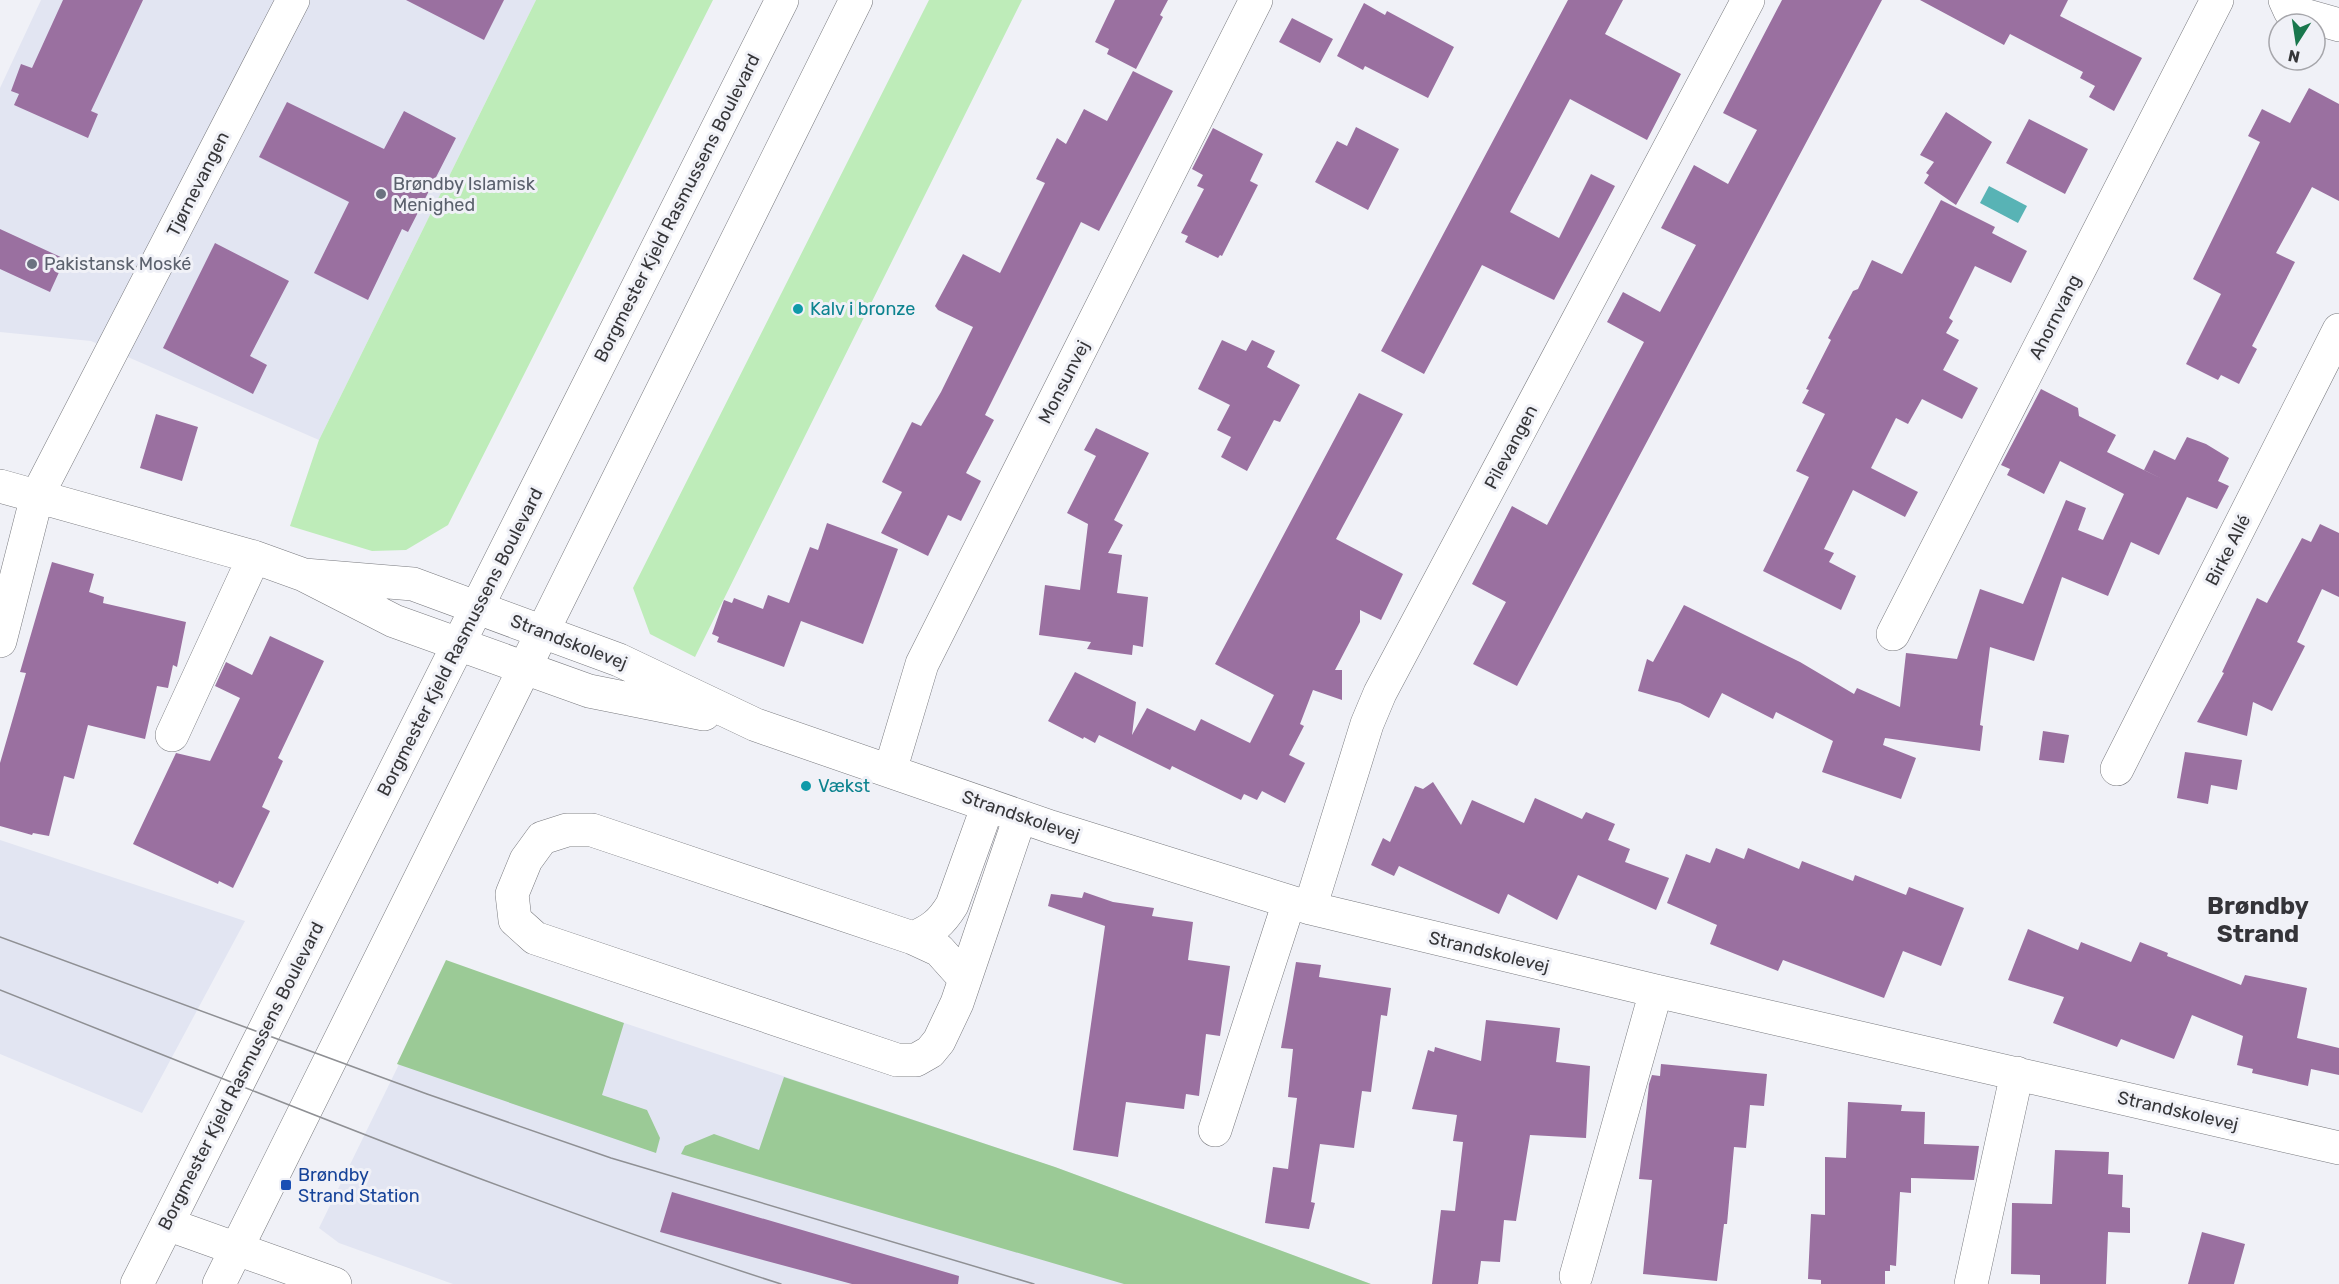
<svg xmlns="http://www.w3.org/2000/svg" width="2339" height="1284" viewBox="0 0 2339 1284" font-family="Rubik,sans-serif">
<rect width="100%" height="100%" fill="#f0f1f7"/>
<path fill="#e2e5f2" d="M 41,0 L 536,0 L 319,440 L 91,341 L 0,332 L 0,88 Z
M 0,840 L 245,921 L 142,1113 L 0,1054 Z
M 448,964 L 1055,1167 L 1371,1284 L 453,1284 L 339,1243 L 319,1228 Z"/>
<path fill="#beecb9" d="M 536,0 L 713,0 L 448,525 L 406,550 L 372,551 L 290,526 L 319,440 Z
M 929,0 L 1022,0 L 695,657 L 650,634 L 633,588 Z"/>
<path fill="#9bca96" d="M 446,960 L 624,1023 L 602,1095 L 647,1110 L 660,1138 L 656,1153 L 397,1064 Z
M 784,1077 L 1055,1167 L 1371,1284 L 1124,1284 L 681,1154 L 685,1146 L 714,1134 L 759,1150 Z"/>
<path fill="#58b3b5" d="M 1989,186 L 2027,206 L 2018,223 L 1980,203 Z"/>
<path fill="#9a70a0" d="M 63,0 L 143,0 L 91,111 L 98,114 L 88,138 L 14,105 L 19,94 L 11,91 L 21,64 L 32,68 Z
M 406,0 L 504,0 L 484,40 Z
M 1115,0 L 1168,0 L 1160,15 L 1163,17 L 1136,69 L 1107,54 L 1109,49 L 1095,42 Z
M 1568,0 L 1623,0 L 1605,34 L 1681,74 L 1647,140 L 1570,99 L 1510,212 L 1559,238 L 1591,174 L 1615,186 L 1596,222 L 1554,300 L 1482,265 L 1424,374 L 1381,351 Z
M 1782,0 L 1882,0 L 1517,686 L 1473,664 L 1506,602 L 1472,584 L 1512,506 L 1547,525 L 1644,342 L 1607,322 L 1623,292 L 1660,312 L 1696,245 L 1661,228 L 1694,165 L 1728,184 L 1757,130 L 1723,113 Z
M 1920,0 L 2068,0 L 2060,16 L 2142,58 L 2114,111 L 2089,97 L 2095,86 L 2080,78 L 2083,72 L 2010,34 L 2004,45 Z
M 1364,3 L 1385,15 L 1387,11 L 1454,47 L 1428,98 L 1365,66 L 1363,70 L 1337,56 Z
M 1292,18 L 1333,39 L 1320,63 L 1279,42 Z
M 1133,71 L 1173,91 L 1099,231 L 1081,222 L 985,415 L 994,420 L 966,473 L 981,481 L 961,521 L 948,515 L 928,556 L 881,533 L 902,492 L 882,482 L 912,422 L 921,426 L 941,392 L 973,327 L 938,310 L 935,306 L 963,254 L 1000,273 L 1045,183 L 1036,179 L 1057,138 L 1066,144 L 1084,109 L 1107,121 Z
M 2309,88 L 2339,104 L 2339,201 L 2312,187 L 2276,253 L 2295,262 L 2252,346 L 2257,349 L 2239,384 L 2221,375 L 2218,380 L 2186,364 L 2221,294 L 2193,279 L 2260,142 L 2248,136 L 2262,109 L 2290,123 Z
M 287,102 L 384,149 L 404,111 L 456,138 L 408,232 L 402,229 L 368,300 L 314,273 L 349,202 L 259,157 Z
M 1946,112 L 1992,142 L 1956,205 L 1924,183 L 1929,175 L 1926,173 L 1934,162 L 1920,155 Z
M 2029,119 L 2088,149 L 2065,194 L 2006,163 Z
M 1356,127 L 1399,149 L 1368,210 L 1315,182 L 1337,141 L 1347,146 Z
M 1213,128 L 1263,154 L 1250,181 L 1258,185 L 1222,256 L 1220,255 L 1218,258 L 1185,242 L 1188,236 L 1181,233 L 1204,189 L 1197,186 L 1203,175 L 1192,169 Z
M 1941,200 L 1995,227 L 1992,233 L 2027,251 L 2011,283 L 1975,266 L 1949,318 L 1953,321 L 1946,333 L 1959,340 L 1943,370 L 1978,388 L 1962,419 L 1922,399 L 1908,424 L 1896,418 L 1871,468 L 1918,492 L 1905,517 L 1853,490 L 1824,549 L 1834,553 L 1829,562 L 1856,576 L 1841,610 L 1763,571 L 1809,477 L 1796,471 L 1825,414 L 1802,403 L 1809,390 L 1806,389 L 1831,340 L 1828,338 L 1853,291 L 1858,289 L 1872,260 L 1902,274 Z
M 0,229 L 65,259 L 50,292 L 0,269 Z
M 215,243 L 289,281 L 250,356 L 267,365 L 253,394 L 163,348 Z
M 1222,340 L 1246,351 L 1252,340 L 1275,351 L 1267,367 L 1300,385 L 1280,422 L 1274,420 L 1247,471 L 1221,457 L 1231,437 L 1217,430 L 1230,405 L 1198,389 Z
M 2041,389 L 2078,408 L 2079,416 L 2116,435 L 2107,452 L 2160,478 L 2144,470 L 2154,450 L 2175,460 L 2187,437 L 2206,444 L 2229,458 L 2218,481 L 2229,486 L 2217,509 L 2187,497 L 2159,555 L 2131,542 L 2108,596 L 2062,577 L 2034,661 L 1990,647 L 1980,725 L 1983,726 L 1980,751 L 1885,738 L 1883,745 L 1916,758 L 1901,799 L 1822,772 L 1833,741 L 1776,712 L 1773,719 L 1722,693 L 1709,718 L 1680,703 L 1638,691 L 1647,659 L 1653,662 L 1684,605 L 1800,662 L 1854,694 L 1857,688 L 1900,707 L 1906,653 L 1957,659 L 1980,589 L 2023,604 L 2066,500 L 2086,508 L 2078,530 L 2103,540 L 2124,494 L 2060,461 L 2044,494 L 2007,475 L 2010,469 L 2001,465 Z
M 1359,393 L 1403,414 L 1336,539 L 1403,574 L 1381,620 L 1360,610 L 1360,622 L 1335,670 L 1342,670 L 1342,700 L 1313,690 L 1300,724 L 1304,726 L 1289,755 L 1305,763 L 1285,803 L 1262,791 L 1257,800 L 1244,794 L 1241,800 L 1172,766 L 1170,770 L 1099,735 L 1095,743 L 1084,737 L 1083,739 L 1048,721 L 1075,672 L 1136,702 L 1132,735 L 1147,708 L 1195,731 L 1201,719 L 1250,743 L 1274,695 L 1215,664 Z
M 156,414 L 198,427 L 182,481 L 140,468 Z
M 1096,428 L 1149,453 L 1114,520 L 1123,525 L 1108,553 L 1122,555 L 1117,593 L 1148,597 L 1143,647 L 1133,645 L 1132,655 L 1087,649 L 1091,642 L 1039,635 L 1045,585 L 1080,590 L 1088,524 L 1067,513 L 1096,456 L 1084,450 Z
M 827,523 L 898,549 L 863,644 L 801,621 L 784,667 L 717,642 L 719,637 L 712,634 L 724,600 L 732,603 L 734,598 L 763,609 L 768,595 L 789,603 L 810,547 L 818,550 Z
M 2320,524 L 2339,533 L 2339,597 L 2322,589 L 2297,642 L 2305,646 L 2272,711 L 2253,702 L 2247,736 L 2197,722 L 2224,673 L 2222,672 L 2257,598 L 2267,603 L 2302,538 L 2311,542 Z
M 52,562 L 94,574 L 89,592 L 104,597 L 103,603 L 186,622 L 177,667 L 173,665 L 168,688 L 157,686 L 145,739 L 88,725 L 74,779 L 64,776 L 49,836 L 33,833 L 32,835 L 0,826 L 0,763 L 26,673 L 20,672 Z
M 270,636 L 324,661 L 278,758 L 283,761 L 262,807 L 270,811 L 233,888 L 219,881 L 218,884 L 133,844 L 176,753 L 210,761 L 212,757 L 240,698 L 215,686 L 226,662 L 252,675 Z
M 2043,731 L 2069,735 L 2064,763 L 2039,760 Z
M 2185,752 L 2242,760 L 2237,790 L 2211,785 L 2208,804 L 2177,798 Z
M 1433,782 L 1461,825 L 1472,800 L 1524,823 L 1535,798 L 1582,819 L 1586,812 L 1615,824 L 1608,840 L 1630,849 L 1625,862 L 1669,878 L 1656,910 L 1578,875 L 1557,920 L 1508,894 L 1499,914 L 1399,866 L 1394,876 L 1371,865 L 1383,838 L 1390,842 L 1415,786 L 1423,789 Z
M 1716,848 L 1744,859 L 1748,848 L 1799,869 L 1802,861 L 1853,881 L 1855,875 L 1906,895 L 1909,887 L 1964,908 L 1941,966 L 1903,951 L 1884,998 L 1783,960 L 1778,971 L 1710,944 L 1717,925 L 1667,903 L 1686,854 L 1710,863 Z
M 1084,892 L 1113,902 L 1154,908 L 1152,916 L 1193,922 L 1188,960 L 1230,966 L 1220,1036 L 1206,1034 L 1199,1096 L 1186,1094 L 1184,1109 L 1126,1102 L 1118,1157 L 1073,1150 L 1105,926 L 1048,906 L 1051,894 L 1082,898 Z
M 2028,929 L 2078,950 L 2081,942 L 2131,962 L 2140,942 L 2168,953 L 2167,956 L 2241,985 L 2245,975 L 2307,988 L 2297,1038 L 2339,1048 L 2339,1075 L 2311,1069 L 2308,1086 L 2252,1073 L 2253,1069 L 2237,1065 L 2243,1036 L 2192,1015 L 2174,1059 L 2121,1039 L 2117,1047 L 2053,1023 L 2064,997 L 2008,980 Z
M 1296,962 L 1321,965 L 1319,977 L 1391,988 L 1387,1016 L 1381,1015 L 1371,1092 L 1362,1091 L 1354,1148 L 1320,1144 L 1311,1202 L 1315,1203 L 1309,1229 L 1265,1223 L 1273,1167 L 1288,1169 L 1297,1098 L 1288,1097 L 1293,1049 L 1281,1048 Z
M 1486,1020 L 1560,1028 L 1556,1062 L 1590,1066 L 1586,1138 L 1530,1135 L 1516,1221 L 1504,1220 L 1500,1262 L 1481,1261 L 1478,1284 L 1432,1284 L 1441,1210 L 1455,1211 L 1463,1142 L 1453,1141 L 1457,1115 L 1412,1109 L 1428,1050 L 1434,1052 L 1435,1047 L 1481,1061 Z
M 1661,1064 L 1767,1074 L 1764,1106 L 1750,1105 L 1746,1148 L 1734,1147 L 1727,1224 L 1724,1224 L 1717,1281 L 1643,1274 L 1652,1180 L 1639,1179 L 1649,1084 L 1652,1075 L 1660,1076 Z
M 1848,1102 L 1902,1105 L 1901,1111 L 1925,1112 L 1924,1144 L 1979,1146 L 1974,1180 L 1911,1178 L 1911,1193 L 1900,1192 L 1896,1266 L 1890,1265 L 1890,1271 L 1885,1271 L 1885,1284 L 1821,1284 L 1821,1280 L 1808,1279 L 1811,1214 L 1825,1215 L 1825,1157 L 1846,1158 Z
M 2055,1150 L 2109,1152 L 2108,1174 L 2123,1175 L 2122,1207 L 2130,1208 L 2130,1233 L 2108,1232 L 2106,1284 L 2040,1284 L 2040,1275 L 2011,1274 L 2012,1203 L 2052,1204 Z
M 672,1192 L 959,1276 L 958,1284 L 852,1284 L 660,1232 Z
M 2202,1232 L 2245,1244 L 2234,1284 L 2188,1284 Z"/>
<g fill="none" stroke-linecap="round" stroke-linejoin="round">
<g stroke="#797a7f" stroke-width="34">
<path id="minor" d="M 2285,0 L 2290,11 L 2339,25
M 0,486 L 254,557 L 304,575 L 394,621 L 589,691 L 704,714
M 304,575 L 413,584 L 619,660 L 756,725 L 1051,827 L 1310,908 L 1656,991 L 2339,1148
M 1893,634 L 2217,0
M 0,641 L 37,496 L 293,0
M 172,735 L 254,557
M 2117,769 L 2339,330
M 890,771 L 922,664 L 1256,0
M 988,805 L 952,905 C 941,923 932,930 913,938 L 592,830 L 567,830 L 542,838 L 526,860 L 512,894 L 515,920 L 535,938 L 897,1060 L 916,1060 L 930,1052 L 939,1041 L 957,1003 L 1020,817
M 1310,908 L 1367,724 L 1380,693 L 1748,0
M 913,938 L 939,950 L 965,979
M 1215,1130 L 1289,902
M 167,1224 L 335,1284
M 1576,1276 L 1656,991
M 137,1284 L 782,0
M 219,1284 L 856,0
M 1971,1284 L 2017,1073"/>
</g>
<use href="#minor" stroke="#fff" stroke-width="33"/>
<path stroke="#8f9094" stroke-width="1.5" d="M 0,937 L 427,1094 L 611,1158 L 1034,1284
M 0,990 C 259,1093 516,1199 781,1284"/>
</g>
<g fill="#6b7280" stroke="#f0f1f7" stroke-width="2">
<circle cx="381" cy="194" r="6"/>
<circle cx="32" cy="264" r="6"/>
</g>
<g fill="#0f9aa8" stroke="#f0f1f7" stroke-width="2">
<circle cx="798" cy="309" r="6"/>
<circle cx="806" cy="786" r="6"/>
</g>
<rect fill="#1a4fb4" stroke="#f0f1f7" stroke-width="2" x="280" y="1179" width="12" height="12" rx="3"/>
<g text-anchor="middle" dominant-baseline="central" stroke-width="6" stroke-linejoin="round" paint-order="stroke">
<g font-size="18" fill="#363639" stroke="#f0f1f7">
<text transform="translate(198 184) rotate(-63)">Tjørnevangen</text>
<text transform="translate(677 208) rotate(-63)">Borgmester Kjeld Rasmussens Boulevard</text>
<text transform="translate(2055 317) rotate(-63)">Ahornvang</text>
<text transform="translate(1064 382) rotate(-63)">Monsunvej</text>
<text transform="translate(1511 447) rotate(-62)">Pilevangen</text>
<text transform="translate(2228 550) rotate(-63)">Birke Allé</text>
<text transform="translate(460 642) rotate(-63)">Borgmester Kjeld Rasmussens Boulevard</text>
<text transform="translate(569 642) rotate(21)">Strandskolevej</text>
<text transform="translate(1021 816) rotate(19)">Strandskolevej</text>
<text transform="translate(1489 952) rotate(14)">Strandskolevej</text>
<text transform="translate(241 1076) rotate(-63)">Borgmester Kjeld Rasmussens Boulevard</text>
<text transform="translate(2178 1111) rotate(13)">Strandskolevej</text>
</g>
<g font-size="18" fill="#5b616d" stroke="#f0f1f7" text-anchor="start">
<text x="393" y="184">Brøndby Islamisk<tspan x="393" dy="21">Menighed</tspan></text>
<text x="44" y="264">Pakistansk Moské</text>
</g>
<g font-size="18" fill="#0d838f" stroke="#f0f1f7" text-anchor="start">
<text x="810" y="309">Kalv i bronze</text>
<text x="818" y="786">Vækst</text>
</g>
<g font-size="18" fill="#164399" stroke="#f0f1f7" text-anchor="start">
<text x="298" y="1175">Brøndby<tspan x="298" dy="21">Strand Station</tspan></text>
</g>
<g font-size="24" font-weight="bold" fill="#343439" stroke="#f0f1f7">
<text x="2258" y="906">Brøndby<tspan x="2258" dy="28">Strand</tspan></text>
</g>
</g>
<g transform="translate(2297 42) rotate(192)"><circle r="28" fill="#f0f1f7" stroke="#a6a6ab" stroke-width="1.5"/>
<path d="M0-4.5L10 22L0 15L-10 22Z" fill="#19774d"/>
<text y="-9" font-size="16" font-weight="bold" text-anchor="middle" fill="#363639">N</text>
</g>
</svg>
